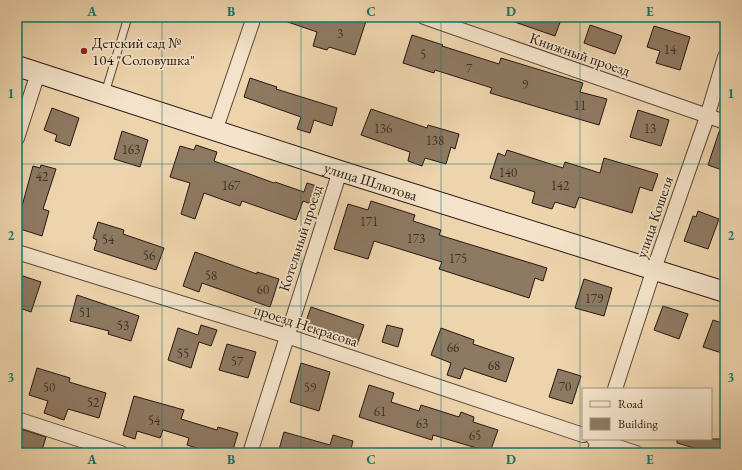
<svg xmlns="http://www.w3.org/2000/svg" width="742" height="470" viewBox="0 0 742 470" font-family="'EB Garamond',serif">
<rect width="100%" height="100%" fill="#eed4ad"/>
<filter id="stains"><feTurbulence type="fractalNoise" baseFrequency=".005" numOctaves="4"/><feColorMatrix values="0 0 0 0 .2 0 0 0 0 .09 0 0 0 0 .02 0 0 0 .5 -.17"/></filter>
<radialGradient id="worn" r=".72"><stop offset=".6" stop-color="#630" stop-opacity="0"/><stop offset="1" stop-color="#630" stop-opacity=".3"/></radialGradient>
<path fill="#8e7962" stroke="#271710" d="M 279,17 L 354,17 L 366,21 L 355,55 L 329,47 L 327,50 L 313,46 L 317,32 L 279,19 Z
M 506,17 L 562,17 L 555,36 L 506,19 Z
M 590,25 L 622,36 L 615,54 L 584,43 Z
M 654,26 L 690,37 L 680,70 L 656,63 L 660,51 L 647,47 Z
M 412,35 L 443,45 L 442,46 L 499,64 L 501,58 L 583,83 L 580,92 L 607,99 L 599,125 L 490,93 L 492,88 L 435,70 L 434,73 L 403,63 Z
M 250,78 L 277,87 L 276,89 L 337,108 L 332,126 L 314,120 L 310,133 L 297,129 L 301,117 L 244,97 Z
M 52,108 L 79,118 L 70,146 L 55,141 L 57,135 L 44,130 Z
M 371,109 L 427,128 L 428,125 L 459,134 L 455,149 L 451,147 L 446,164 L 425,158 L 422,166 L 408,161 L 410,152 L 361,135 Z
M 638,110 L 669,120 L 661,146 L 630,137 Z
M 720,129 L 725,130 L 725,171 L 708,165 Z
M 122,131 L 148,140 L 140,167 L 114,159 Z
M 196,145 L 217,152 L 214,161 L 274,183 L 275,182 L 304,192 L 307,183 L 320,187 L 314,205 L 303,201 L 296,220 L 242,201 L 240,206 L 204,193 L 195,219 L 181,214 L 190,183 L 170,177 L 180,146 L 194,150 Z
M 507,150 L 563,168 L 565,162 L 600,173 L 604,158 L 658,174 L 652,191 L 640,187 L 632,213 L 579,197 L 575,208 L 555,202 L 552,209 L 532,203 L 535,192 L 490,178 L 498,153 L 505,156 Z
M 41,165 L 56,169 L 43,209 L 49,211 L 42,236 L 17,228 L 17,214 L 20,205 L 22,206 L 33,166 L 40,168 Z
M 371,201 L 415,215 L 413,221 L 441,230 L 439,235 L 547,268 L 543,281 L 535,278 L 529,298 L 439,269 L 442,262 L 374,241 L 368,259 L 334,249 L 348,204 L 368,210 Z
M 698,211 L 719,219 L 708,249 L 684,241 L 693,216 L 696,217 Z
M 98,222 L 124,230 L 123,234 L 164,248 L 156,270 L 94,250 L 97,240 L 93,238 Z
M 195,252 L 257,274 L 257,272 L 279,279 L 270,307 L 202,283 L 199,292 L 183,286 Z
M 17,274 L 41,282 L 31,312 L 17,307 Z
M 584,279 L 612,288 L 604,316 L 575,308 Z
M 77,295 L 139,316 L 131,341 L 108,334 L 109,331 L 70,321 Z
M 663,306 L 688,314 L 679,339 L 654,330 Z
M 311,307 L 364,325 L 357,345 L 304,327 Z
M 713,320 L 725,324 L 725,354 L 703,347 Z
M 201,325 L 217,330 L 211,346 L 199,342 L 191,368 L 168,360 L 178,328 L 198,335 Z
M 387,325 L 403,329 L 398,347 L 382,342 Z
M 441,328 L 474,340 L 473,344 L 514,358 L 506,382 L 464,368 L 460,379 L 447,375 L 451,363 L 431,355 Z
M 227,344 L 256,352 L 248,378 L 219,370 Z
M 301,363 L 330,372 L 319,411 L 290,402 Z
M 37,368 L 70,378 L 69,382 L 106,393 L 99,418 L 68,409 L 64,420 L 44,413 L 48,401 L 29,395 Z
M 558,369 L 581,376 L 572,404 L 549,397 Z
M 369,385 L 394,393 L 391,402 L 419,411 L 421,405 L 459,417 L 461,412 L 474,417 L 473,422 L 498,430 L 490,452 L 433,435 L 432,440 L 359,417 Z
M 134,396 L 184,410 L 181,419 L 217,430 L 218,427 L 238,433 L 232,453 L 212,453 L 187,445 L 189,438 L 163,430 L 160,438 L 137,431 L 135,439 L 123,435 Z
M 21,429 L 46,437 L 41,453 L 17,453 L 17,443 Z
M 284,432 L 330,445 L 333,435 L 353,441 L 350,453 L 278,453 Z
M 677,439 L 725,439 L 725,453 L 712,453 L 677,443 Z"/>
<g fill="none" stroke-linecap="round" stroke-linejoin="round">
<g stroke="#594637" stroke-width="9">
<path id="lane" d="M 105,93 L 128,17"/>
</g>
<g stroke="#594637" stroke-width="16">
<path id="street" d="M 424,17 L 725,122
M 215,131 L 254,17
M 17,138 L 38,73
M 17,252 L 287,336 L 583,435
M 615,389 L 654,269 L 707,117 L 725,57
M 17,419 L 121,453
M 594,439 L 636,453
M 250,453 L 340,171
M 594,453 L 599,439"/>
</g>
<g stroke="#271710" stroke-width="22">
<g id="secondary">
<path id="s1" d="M 17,66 L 340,171 L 725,292"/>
</g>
</g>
<use href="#lane" stroke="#f4e3ca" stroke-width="7"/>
<use href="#street" stroke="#f4e3ca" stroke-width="14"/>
<use href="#secondary" stroke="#f4e3ca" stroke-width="20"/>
</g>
<path fill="none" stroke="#0f766e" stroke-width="1" stroke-opacity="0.55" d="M 162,17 L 162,453M 301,17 L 301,453M 441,17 L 441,453M 580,17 L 580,453M 17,164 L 725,164M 17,306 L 725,306"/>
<circle fill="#8f2418" stroke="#f4e3ca" stroke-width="1.5" cx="84" cy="51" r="4"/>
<g text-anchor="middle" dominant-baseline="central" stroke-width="3.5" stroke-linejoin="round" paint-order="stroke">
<g font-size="13" fill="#413024">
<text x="340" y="33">3</text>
<text x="670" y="49">14</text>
<text x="423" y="54">5</text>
<text x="469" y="68">7</text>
<text x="525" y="84">9</text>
<text x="580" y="105">11</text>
<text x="383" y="128">136</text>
<text x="650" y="128">13</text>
<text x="435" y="140">138</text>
<text x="131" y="149">163</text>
<text x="508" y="172">140</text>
<text x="42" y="176">42</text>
<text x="231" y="185">167</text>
<text x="560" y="185">142</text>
<text x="369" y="221">171</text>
<text x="416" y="238">173</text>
<text x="108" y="239">54</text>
<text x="149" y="255">56</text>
<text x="458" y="258">175</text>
<text x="211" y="275">58</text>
<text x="263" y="289">60</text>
<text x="594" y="298">179</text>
<text x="85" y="312">51</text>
<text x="123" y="325">53</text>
<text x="453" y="347">66</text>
<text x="183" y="353">55</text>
<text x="237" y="361">57</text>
<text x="494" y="365">68</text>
<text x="565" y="386">70</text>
<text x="49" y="387">50</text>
<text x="310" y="387">59</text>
<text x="93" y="402">52</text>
<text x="380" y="411">61</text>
<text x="154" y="420">54</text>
<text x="422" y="423">63</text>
<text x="475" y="435">65</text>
</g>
<g font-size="15" fill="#271710" stroke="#f4e3ca" text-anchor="start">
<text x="92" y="42">Детский сад №<tspan x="92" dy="17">104 "Соловушка"</tspan></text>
</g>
<g font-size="15" fill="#271710" stroke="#f4e3ca">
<text transform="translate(580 54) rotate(19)">Книжный проезд</text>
<text stroke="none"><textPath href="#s1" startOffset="372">улица Шлютова</textPath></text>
<text transform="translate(654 217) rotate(-71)">улица Кошеля</text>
<text transform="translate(300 238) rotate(-72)">Котельный проезд</text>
<text transform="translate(306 325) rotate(18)">проезд Некрасова</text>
</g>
</g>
<rect width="742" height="470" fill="none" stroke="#eed4ad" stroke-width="44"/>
<rect x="582" y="388" width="130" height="52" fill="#f4e3ca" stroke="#a29180"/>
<rect x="590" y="401" width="20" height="6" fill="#f4e3ca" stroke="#a29180"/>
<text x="618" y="408" font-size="12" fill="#271710">Road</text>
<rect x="590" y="418" width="20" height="12" fill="#8e7962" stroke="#a29180"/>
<text x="618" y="428" font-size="12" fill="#271710">Building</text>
<rect x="22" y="22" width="698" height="426" fill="none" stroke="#0f766e" stroke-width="1.5"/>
<g font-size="13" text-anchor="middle" font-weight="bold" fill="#0f766e">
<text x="92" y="16">A</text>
<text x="231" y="16">B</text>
<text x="371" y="16">C</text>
<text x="511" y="16">D</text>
<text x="650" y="16">E</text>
<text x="11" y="98">1</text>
<text x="731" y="98">1</text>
<text x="11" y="240">2</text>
<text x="731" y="240">2</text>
<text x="11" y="382">3</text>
<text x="731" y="382">3</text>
<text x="92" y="464">A</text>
<text x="231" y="464">B</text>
<text x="371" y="464">C</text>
<text x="511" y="464">D</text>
<text x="650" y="464">E</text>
</g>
<rect width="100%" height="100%" filter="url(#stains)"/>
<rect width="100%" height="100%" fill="url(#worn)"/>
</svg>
